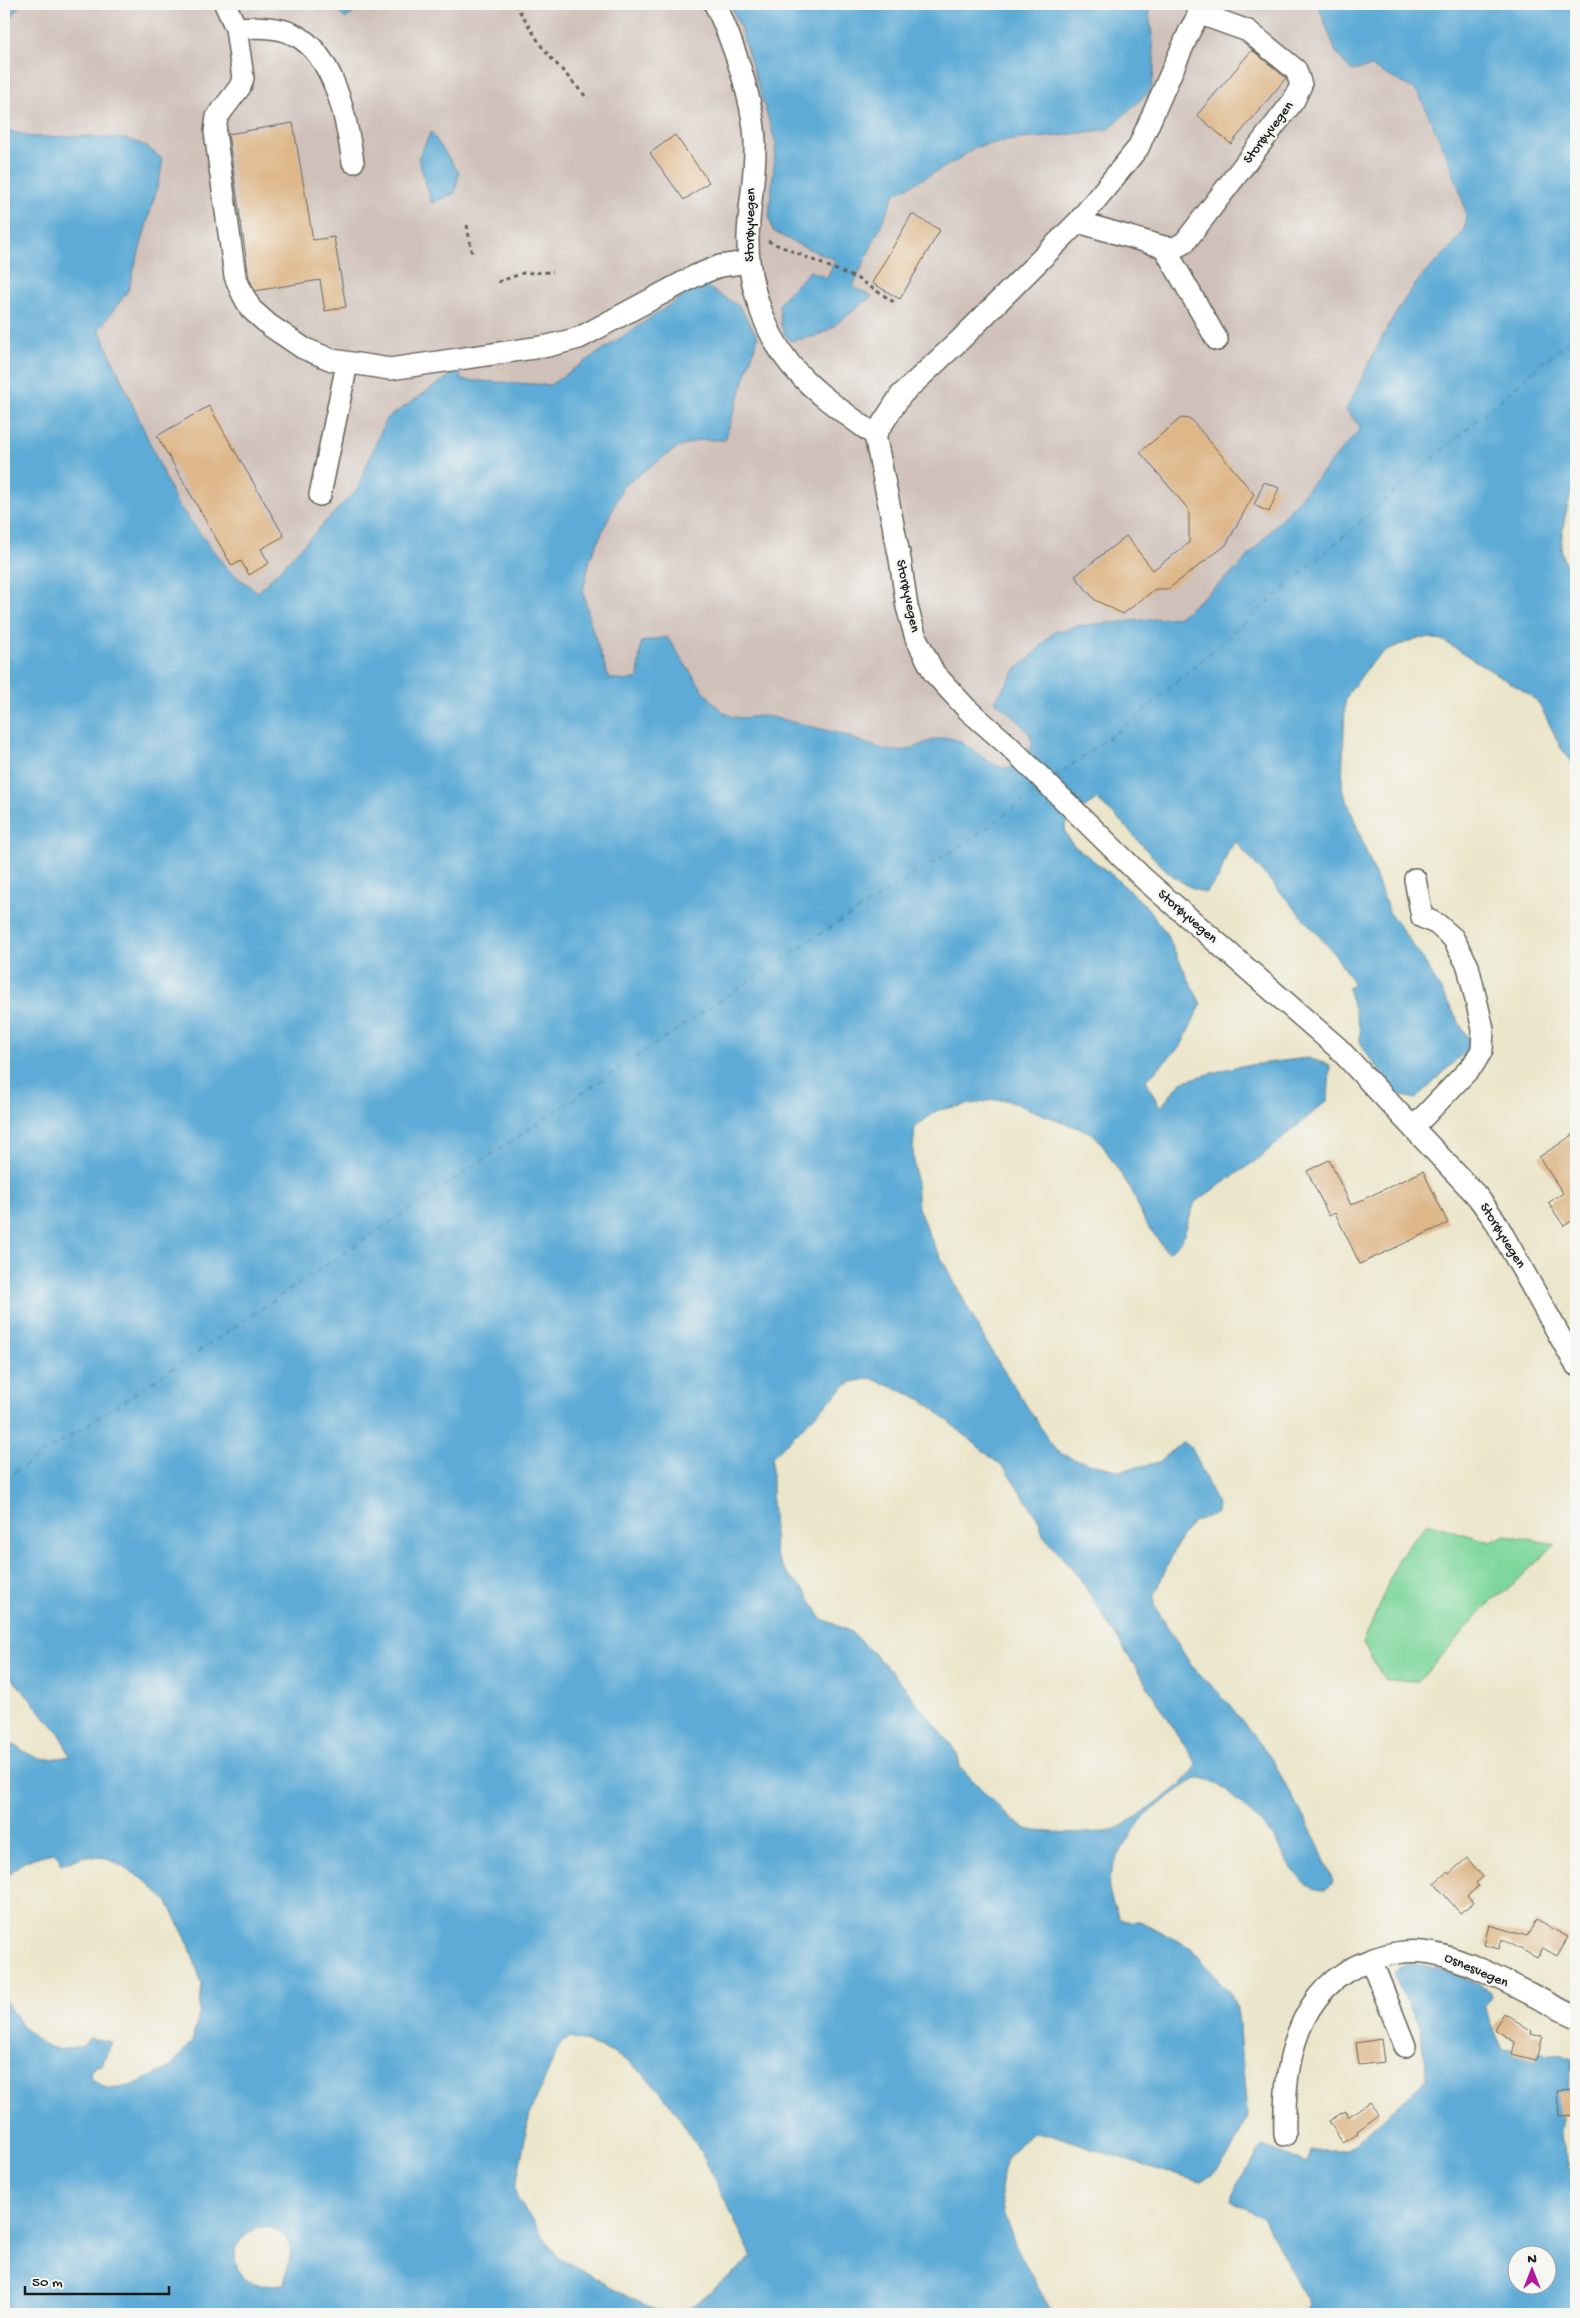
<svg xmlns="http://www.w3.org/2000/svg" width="1580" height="2318" viewBox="0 0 1580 2318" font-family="'Gochi Hand',sans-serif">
<rect width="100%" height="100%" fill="#f6f6f2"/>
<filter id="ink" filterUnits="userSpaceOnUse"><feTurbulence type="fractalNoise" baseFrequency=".02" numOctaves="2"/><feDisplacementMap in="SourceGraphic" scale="10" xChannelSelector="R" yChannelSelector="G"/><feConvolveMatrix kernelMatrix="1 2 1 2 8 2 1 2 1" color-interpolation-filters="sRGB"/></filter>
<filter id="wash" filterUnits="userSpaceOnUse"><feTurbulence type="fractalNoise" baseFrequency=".0096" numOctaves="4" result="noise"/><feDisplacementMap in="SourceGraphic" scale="20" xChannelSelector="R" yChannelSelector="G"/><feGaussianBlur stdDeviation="1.12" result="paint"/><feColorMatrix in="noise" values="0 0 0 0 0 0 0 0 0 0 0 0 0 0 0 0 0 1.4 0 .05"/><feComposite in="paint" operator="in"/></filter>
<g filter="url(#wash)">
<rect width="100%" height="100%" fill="#ebe6cb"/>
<path fill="#cfc1ba" d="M 20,4 L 334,4 L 345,19 L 366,4 L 730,4 L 740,27 L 776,144 L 769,216 L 773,230 L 795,243 L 835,260 L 827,278 L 784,297 L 779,305 L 781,325 L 871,296 L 853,287 L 895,195 L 958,160 L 975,147 L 1019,139 L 1058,136 L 1109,129 L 1121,119 L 1149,92 L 1153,59 L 1148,4 L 1318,4 L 1336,52 L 1412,88 L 1419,94 L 1463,199 L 1465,226 L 1458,237 L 1418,281 L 1392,321 L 1346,410 L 1362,428 L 1238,568 L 1179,617 L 1075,626 L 1065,631 L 1056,630 L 1028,660 L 1017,668 L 995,701 L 1027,730 L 1032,739 L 1032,746 L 1027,753 L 1018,764 L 1009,769 L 995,766 L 965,742 L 948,737 L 895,752 L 839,734 L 765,715 L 741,719 L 725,714 L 709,698 L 641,642 L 638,678 L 625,681 L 609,679 L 592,629 L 583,591 L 590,559 L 623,486 L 675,449 L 699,440 L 705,286 L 700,281 L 701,284 L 550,385 L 460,380 L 460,369 L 386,419 L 357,489 L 258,592 L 229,571 L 176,502 L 99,329 L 128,291 L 160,177 L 163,160 L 127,139 L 88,136 L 31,137 L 4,129 L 4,59 L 12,17 Z"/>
<path fill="#7ed79c" stroke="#4d7a5c" d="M 1427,1523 L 1491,1542 L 1506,1535 L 1555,1544 L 1511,1587 L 1492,1600 L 1419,1681 L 1385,1680 L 1363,1644 L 1398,1559 Z"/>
<path fill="#5dabd6" stroke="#3c6479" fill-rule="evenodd" d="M 4,4 L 20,4 L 12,17 L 4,59 Z
M 334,4 L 366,4 L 345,19 Z
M 730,4 L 1148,4 C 1150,27 1160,71 1149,92 L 1109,129 L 1058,136 L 1019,139 L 975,147 L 958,160 L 895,194 L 853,287 L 872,296 L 830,329 L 816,336 L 791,341 L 786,337 L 781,325 L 779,305 L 784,297 L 810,271 L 827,278 L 835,260 L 795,243 L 773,231 L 769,216 L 776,144 L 740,27 Z
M 1318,4 L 1576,4 L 1576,476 C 1571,496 1554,544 1565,563 C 1568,567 1573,571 1576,574 L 1576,767 L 1561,748 L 1540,705 L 1530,695 L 1442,640 L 1428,638 L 1415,639 L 1387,650 L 1372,662 L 1348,694 L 1345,703 L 1342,787 L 1389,912 L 1423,959 L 1472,1045 L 1416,1099 L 1398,1095 L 1364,1050 L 1360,1041 L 1360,1029 L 1348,988 L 1354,984 L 1334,953 L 1236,842 L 1228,851 L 1219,878 L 1205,893 C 1169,882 1147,849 1122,823 C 1114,814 1105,807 1096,799 L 1065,825 L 1066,834 L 1073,845 L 1111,874 L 1145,905 L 1164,930 L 1201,1004 L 1181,1046 L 1146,1080 L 1160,1108 L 1181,1082 L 1234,1067 L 1307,1058 L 1330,1065 L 1328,1100 L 1258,1159 L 1195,1202 L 1182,1240 L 1172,1250 L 1167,1252 L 1145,1222 L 1132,1191 L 1099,1140 L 1091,1133 L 1006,1100 L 993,1100 L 938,1110 L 915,1127 L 913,1150 L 918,1208 L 930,1237 L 991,1351 L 1056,1451 L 1073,1459 L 1120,1471 L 1159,1462 L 1183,1442 L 1192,1448 L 1218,1506 L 1217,1513 L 1193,1522 L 1181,1537 L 1154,1594 L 1154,1605 L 1191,1665 L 1224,1698 L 1270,1756 L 1316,1840 L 1333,1881 L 1326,1890 C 1300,1892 1287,1859 1275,1840 C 1268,1829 1220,1782 1209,1780 C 1206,1779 1200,1779 1197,1779 C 1189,1781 1146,1814 1140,1822 C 1130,1834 1113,1863 1109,1878 C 1106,1891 1115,1907 1119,1918 L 1125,1921 L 1140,1921 L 1191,1948 L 1231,1994 L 1236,2004 L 1240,2029 L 1247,2116 L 1233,2149 L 1217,2170 L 1200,2182 L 1129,2161 L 1050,2134 L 1032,2133 C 1024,2141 1010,2151 1006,2161 C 986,2209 1031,2273 1053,2314 L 4,2314 L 4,1998 C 15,2019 32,2043 57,2049 C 64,2051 76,2046 84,2045 L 89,2038 L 112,2042 L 102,2065 L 97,2066 L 90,2071 L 91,2078 L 106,2088 L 130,2086 L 170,2068 L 192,2041 L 199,2015 L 202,1984 L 189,1945 L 168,1902 L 142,1878 L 107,1858 L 85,1856 L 61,1865 L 58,1856 L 54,1853 C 33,1857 12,1863 4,1885 L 4,1739 C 33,1756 34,1763 70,1756 L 60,1734 L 4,1669 L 4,129 L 31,137 L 88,136 L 127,139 L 146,146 L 163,160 L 160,177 L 128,291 L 99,329 L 176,502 L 229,571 L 258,592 L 357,489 L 386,419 L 460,369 L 461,380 L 550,385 L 701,284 L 697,278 L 705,286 L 739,306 L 758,337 L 725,440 L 699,440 L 675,449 L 623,486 L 590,559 L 583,591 L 592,629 L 609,678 L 625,681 L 638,678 L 641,642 L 667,637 C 680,655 709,705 727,714 C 743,723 755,713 771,717 C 795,723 820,728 844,735 C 858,740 880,750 894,751 C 912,753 931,736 949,738 C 973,740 999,785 1020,761 C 1024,757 1030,751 1032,746 C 1036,732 1005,710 995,701 L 1017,668 L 1028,660 L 1056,630 L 1065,631 L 1075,626 L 1179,617 L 1238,568 L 1361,428 L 1346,410 C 1368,367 1388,319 1418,281 C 1429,267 1465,238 1466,222 C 1467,194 1431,123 1419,94 L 1412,88 L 1371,67 L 1351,71 L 1336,52 ZM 871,1378 L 923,1400 L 1006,1470 L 1039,1520 L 1043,1535 L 1079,1577 L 1196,1764 C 1193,1782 1128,1825 1111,1831 C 1100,1834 1037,1833 1027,1829 C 1007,1820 977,1783 960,1767 L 958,1757 L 952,1746 L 892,1672 L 851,1632 L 821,1618 L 806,1592 L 787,1574 L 775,1554 L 772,1498 L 772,1457 L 844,1387 L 852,1382 ZM 570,2037 C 586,2043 605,2048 620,2057 C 679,2089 723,2197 752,2257 L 692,2307 L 682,2312 L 657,2310 L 630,2298 L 557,2256 L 518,2200 L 515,2190 L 530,2113 L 561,2042 ZM 258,2227 C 276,2227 284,2232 292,2248 L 284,2284 C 272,2285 256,2288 246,2280 C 234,2270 231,2250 242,2239 C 246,2234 253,2231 258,2227 Z
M 431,132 L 459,173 L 455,193 L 432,203 L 418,158 Z
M 1408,1964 C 1439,1966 1464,1976 1490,1991 L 1492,1998 L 1484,2006 L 1502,2049 L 1563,2055 L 1573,2060 L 1560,2137 L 1576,2189 L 1576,2314 L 1304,2314 L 1308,2304 L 1263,2218 L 1231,2200 L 1235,2187 L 1263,2146 L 1307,2163 L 1311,2151 L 1346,2151 L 1427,2079 L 1420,2028 L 1393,1973 ZM 1518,2256 L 1548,2256 L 1548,2286 L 1518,2286 Z"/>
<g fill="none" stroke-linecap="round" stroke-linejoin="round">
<path stroke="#395c70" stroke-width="1" stroke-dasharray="6 5" stroke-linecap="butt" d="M 1054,778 L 1135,718 L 1576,334
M 4,1479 L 130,1397 L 809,941 L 977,835 L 1039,789"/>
</g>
<g id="blocks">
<path fill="#deb789" d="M 1252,50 L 1286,78 L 1231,144 L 1197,115 Z
M 293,123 L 313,240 L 334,237 L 346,307 L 325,311 L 320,280 L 255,291 L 249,278 L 228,134 Z
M 675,135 L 709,182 L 684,200 L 650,153 Z
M 912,214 L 940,230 L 900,299 L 872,283 Z
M 209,406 L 284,536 L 261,549 L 269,563 L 249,575 L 241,561 L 232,566 L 157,436 Z
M 1181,418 L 1191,419 L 1254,494 L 1226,545 L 1168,589 L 1155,589 L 1123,614 L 1095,600 L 1075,576 L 1126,536 L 1153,570 L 1189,543 L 1189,510 L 1140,452 Z
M 1264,482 L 1279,488 L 1269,512 L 1254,505 Z
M 1576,1133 L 1576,1218 L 1564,1226 L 1548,1203 L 1563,1193 L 1539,1157 Z
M 1329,1160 L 1351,1205 L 1423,1171 L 1448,1223 L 1360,1264 L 1335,1213 L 1329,1216 L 1307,1171 Z
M 1467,1858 L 1483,1877 L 1476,1883 L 1479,1886 L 1467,1896 L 1473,1903 L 1460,1913 L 1434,1883 L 1447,1872 L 1449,1874 Z
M 1536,1920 L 1568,1937 L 1557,1956 L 1543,1948 L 1537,1958 L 1502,1939 L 1499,1949 L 1484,1945 L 1489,1925 L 1527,1936 Z
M 1504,2013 L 1532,2031 L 1531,2034 L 1542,2037 L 1536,2060 L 1512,2054 L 1515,2042 L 1494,2029 Z
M 1381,2039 L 1384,2062 L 1359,2065 L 1356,2043 Z
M 1576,2090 L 1576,2115 L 1559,2116 L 1557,2091 Z
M 1369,2102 L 1379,2115 L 1357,2131 L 1358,2133 L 1342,2142 L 1329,2121 L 1345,2111 L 1348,2117 Z"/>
</g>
</g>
<g filter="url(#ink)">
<use href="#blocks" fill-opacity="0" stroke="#646359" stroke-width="1"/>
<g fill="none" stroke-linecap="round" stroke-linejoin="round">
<g stroke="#646359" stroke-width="24">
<path id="minor" d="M 225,4 L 236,28 L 243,78 L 240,87 L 217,117 L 215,132 L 235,276 L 242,293 L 251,309 L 269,325 L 303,348 L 332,360 L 390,369 L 548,346 L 579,338 L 695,276 L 720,266 L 748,262
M 715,4 C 732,39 754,102 755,142 C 756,173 749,205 748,237 C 747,280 763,330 790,364 C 813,392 846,414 875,435 L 900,559 L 907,607 L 916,638 L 934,673 L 967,709 L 1008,745 L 1143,878 L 1338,1048 L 1477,1196 L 1494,1219 L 1576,1365
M 236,28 C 254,27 277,26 293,34 C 335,53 347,122 353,162
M 1078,222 L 1164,247 L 1175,248 L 1185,242 L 1294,100 L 1301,85 L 1296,70 L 1248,31 L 1198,13
M 1164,247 L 1217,340
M 875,435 L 901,395 L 961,339 L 1078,222 L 1138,148 L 1190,30 L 1205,4
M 320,495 L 347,364
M 1413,1128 L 1473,1065 L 1482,1050 L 1483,1029 L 1468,966 L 1453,938 L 1437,924 L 1422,917 L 1415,879
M 1371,1960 L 1405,2046
M 1285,2135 C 1283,2066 1295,1988 1368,1961 C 1390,1953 1408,1949 1431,1953 C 1477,1961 1532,1997 1576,2017"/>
</g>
<path stroke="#646359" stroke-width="3" stroke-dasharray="4 4" stroke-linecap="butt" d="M 515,4 L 544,50 L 588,99
M 467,225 L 472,254
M 768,241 L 858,279 L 897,304
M 498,282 L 523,273 L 553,272"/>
<use href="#minor" stroke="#fff" stroke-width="21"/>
</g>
</g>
<g text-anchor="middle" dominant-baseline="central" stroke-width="4.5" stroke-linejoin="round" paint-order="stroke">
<g font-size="14" fill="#1c1c1c" stroke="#f6f6f2">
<text transform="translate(1269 133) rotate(-53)">Storøyvegen</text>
<text transform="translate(751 225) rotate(-89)">Storøyvegen</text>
<text transform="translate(907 596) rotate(78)">Storøyvegen</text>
<text transform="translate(1187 917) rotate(41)">Storøyvegen</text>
<text transform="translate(1502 1236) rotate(58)">Storøyvegen</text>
<text transform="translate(1476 1971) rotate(23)">Osnesvegen</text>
</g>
</g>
<rect width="1580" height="2318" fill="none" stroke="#f6f6f2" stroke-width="20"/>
<g transform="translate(1532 2270)"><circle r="24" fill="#f6f6f2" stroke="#9f9f9c"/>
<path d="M0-4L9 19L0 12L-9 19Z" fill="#b5179e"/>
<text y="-8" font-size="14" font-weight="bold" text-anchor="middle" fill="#1c1c1c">N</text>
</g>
<path d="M25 2286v8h144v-8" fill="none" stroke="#1c1c1c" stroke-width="2.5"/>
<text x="32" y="2286" font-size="15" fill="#1c1c1c" stroke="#f6f6f2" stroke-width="4" paint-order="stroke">50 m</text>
</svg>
